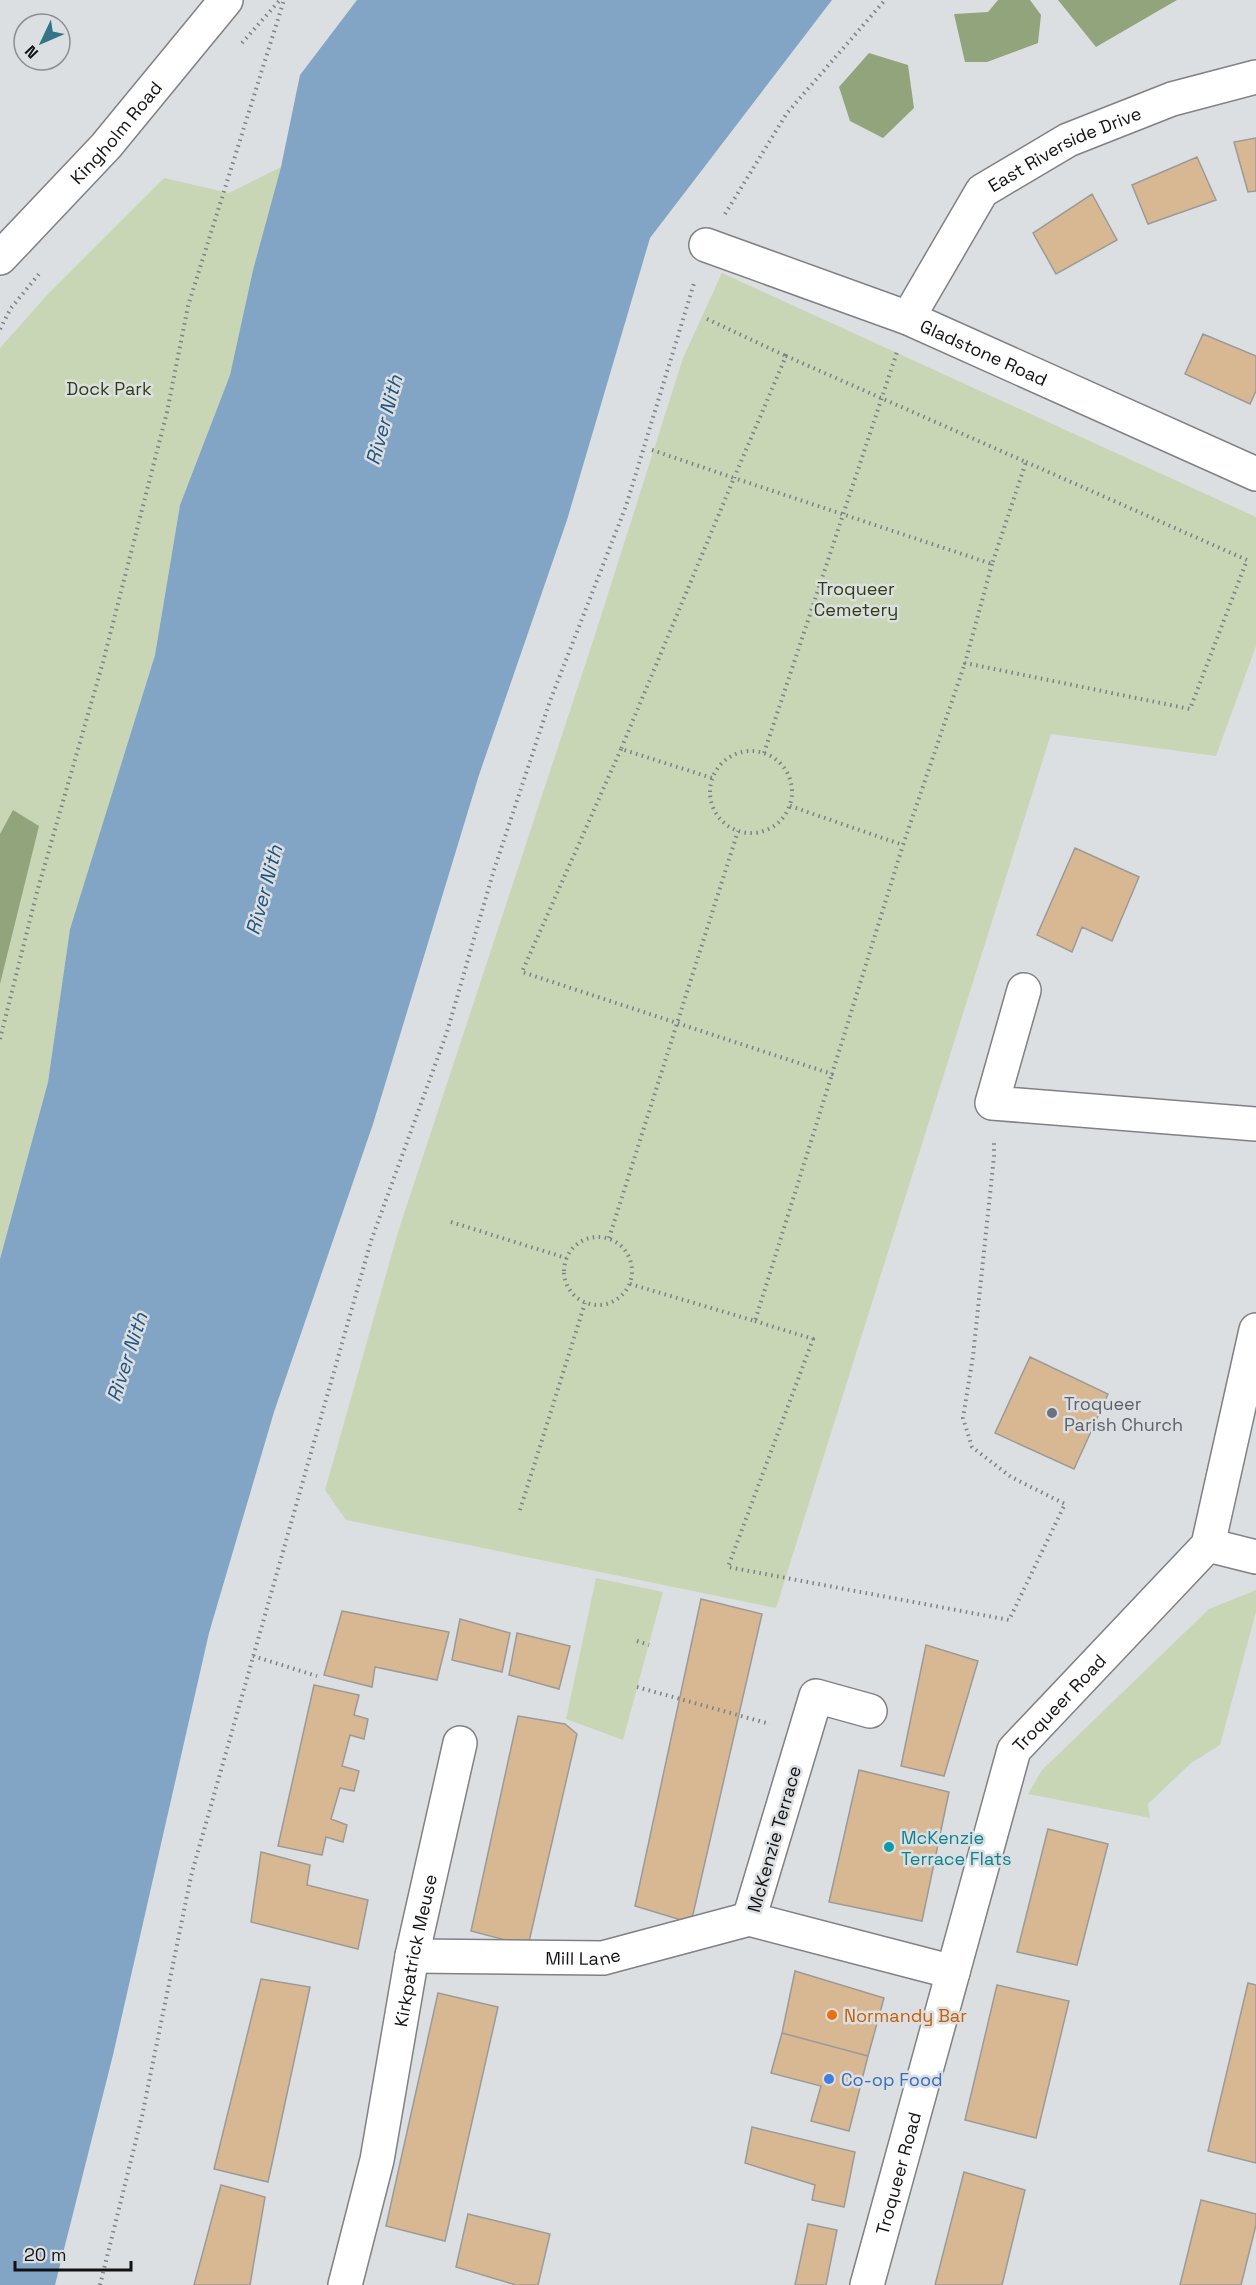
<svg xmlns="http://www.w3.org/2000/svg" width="1256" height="2285" viewBox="0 0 1256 2285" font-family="'Space Grotesk',sans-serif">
<rect width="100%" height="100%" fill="#dcdfe1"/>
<path fill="#c8d6b6" d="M 281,167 L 253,270 L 230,375 L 180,505 L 155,655 L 70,929 L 48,1082 L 0,1259 L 0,348 L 48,294 L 164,178 L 229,193 Z
M 722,273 L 1256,517 L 1256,646 L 1216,756 L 1051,734 L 776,1608 L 346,1520 L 325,1490 L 398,1232 L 593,641 L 683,358 Z
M 596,1578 L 663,1592 L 623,1740 L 566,1719 Z
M 1256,1590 L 1256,1612 L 1220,1745 L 1191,1763 L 1148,1804 L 1150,1818 L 1028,1794 L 1042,1770 L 1209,1609 Z"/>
<path fill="#92a47b" d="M 998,0 L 1030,0 L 1041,15 L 1038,43 L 987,62 L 965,62 L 954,14 L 988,12 Z
M 1058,0 L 1177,0 L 1096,47 Z
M 869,53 L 908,65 L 914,108 L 883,138 L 850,121 L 839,87 Z
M 13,810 L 39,826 L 0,984 L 0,834 Z"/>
<path fill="#82a5c6" d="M 357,0 L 832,0 L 650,238 L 567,520 L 479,775 L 373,1124 L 274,1412 L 209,1633 L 113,2055 L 55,2285 L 0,2285 L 0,1259 L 48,1082 L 70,929 L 155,655 L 180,505 L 230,375 L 253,270 L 281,167 L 300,75 Z"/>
<path fill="#d8b893" stroke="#9c9a97" stroke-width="1.5" d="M 1256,138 L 1256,191 L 1248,192 L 1234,142 Z
M 1197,157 L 1216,200 L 1148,224 L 1132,185 Z
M 1092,194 L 1117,240 L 1056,274 L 1033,233 Z
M 1203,334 L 1256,356 L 1256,391 L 1250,404 L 1185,374 Z
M 1075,848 L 1139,877 L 1112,941 L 1082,927 L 1072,952 L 1037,935 Z
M 1030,1357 L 1108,1394 L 1074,1469 L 995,1433 Z
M 701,1599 L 762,1614 L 691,1923 L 635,1906 Z
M 342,1611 L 449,1632 L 437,1680 L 375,1667 L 372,1687 L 324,1675 Z
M 460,1619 L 510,1633 L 502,1672 L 452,1660 Z
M 517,1633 L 570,1646 L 559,1689 L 509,1675 Z
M 926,1645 L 978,1661 L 944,1776 L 901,1766 Z
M 314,1685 L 359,1695 L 354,1715 L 368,1719 L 364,1739 L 350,1735 L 342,1766 L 359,1771 L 354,1791 L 340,1788 L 331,1819 L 347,1825 L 343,1842 L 326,1837 L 322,1855 L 278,1846 Z
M 518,1716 L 565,1724 L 577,1734 L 528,1946 L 471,1931 Z
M 859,1770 L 949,1792 L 922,1921 L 829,1902 Z
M 1048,1829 L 1108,1844 L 1077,1965 L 1017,1952 Z
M 261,1852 L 310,1865 L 307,1885 L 368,1900 L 358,1949 L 251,1922 Z
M 795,1971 L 884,1998 L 868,2056 L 782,2033 Z
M 261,1979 L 310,1987 L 268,2182 L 214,2169 Z
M 1248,1983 L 1256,1985 L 1256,2163 L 1208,2151 Z
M 997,1985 L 1069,2001 L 1036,2138 L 965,2120 Z
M 438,1993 L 498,2007 L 445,2241 L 386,2226 Z
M 782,2033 L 868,2056 L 849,2131 L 811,2121 L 821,2086 L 771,2073 Z
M 752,2127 L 855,2152 L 844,2207 L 812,2200 L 815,2185 L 745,2163 Z
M 964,2172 L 1025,2190 L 1002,2285 L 935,2285 Z
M 221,2185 L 265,2197 L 250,2285 L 194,2285 Z
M 1201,2200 L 1256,2214 L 1256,2225 L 1241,2285 L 1180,2285 Z
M 468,2214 L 550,2234 L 538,2285 L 516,2285 L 456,2267 Z
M 808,2224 L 837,2230 L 826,2285 L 795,2285 Z"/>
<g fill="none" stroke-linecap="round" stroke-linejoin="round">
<g stroke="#7f8184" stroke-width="36">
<g id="minor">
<path id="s1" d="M 706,245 L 908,318 L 1256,474"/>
<path id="s2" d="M 908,318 L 982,191 L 1068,140 L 1172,99 L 1256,77"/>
<path d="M 1024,990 L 992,1103 L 1256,1124"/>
<path d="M 1208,1545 L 1256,1557"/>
<path d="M 870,1711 L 816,1696 L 749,1919 L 953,1972"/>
<path id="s3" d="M 412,1956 L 603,1958 L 749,1919"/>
<path id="s4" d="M 345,2285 L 377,2160 L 412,1956 L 460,1743"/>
<path id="s5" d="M 867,2285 L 1014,1750 L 1208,1545 L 1256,1330"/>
</g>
</g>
<g stroke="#7f8184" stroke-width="36">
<g id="major">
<path id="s6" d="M 0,258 L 106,146 L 226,0"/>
</g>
</g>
<path stroke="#7f8183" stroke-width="4" stroke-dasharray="1.5 4.5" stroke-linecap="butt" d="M 242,43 L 280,0
M 725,214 L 787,113 L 885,0
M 707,319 L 786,356
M 0,329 L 11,308 L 39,274
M 786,356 L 1026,462 L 992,564 L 734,478 Z
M 652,450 L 734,478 L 621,749 L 712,778
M 992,564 L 965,663 L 1190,709 L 1247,560 L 1026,462
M 621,749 L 522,972 L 832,1074 L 903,845
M710 792a41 41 0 1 1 82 0a41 41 0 1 1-82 0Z
M 764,753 L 897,352
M 790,806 L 903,845 L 965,663
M 0,1039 L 37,892 L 103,662 L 167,412 L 188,306 L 284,0
M 451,1222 L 566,1258
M564 1271a34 34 0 1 1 68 0a34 34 0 1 1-68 0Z
M 609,1238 L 738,831
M 630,1284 L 755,1321 L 832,1074
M 755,1321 L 813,1339 L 728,1567 L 1009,1620 L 1065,1504 L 1011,1477 L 972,1447 L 963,1418 L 973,1356 L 994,1156 L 994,1140
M 520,1510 L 585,1303
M 637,1641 L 649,1645
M 253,1656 L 317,1676
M 637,1687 L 770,1724
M 100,2285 L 142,2116 L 191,1876 L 371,1241 L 447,1032 L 493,873 L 550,701 L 626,506 L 695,280"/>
<use href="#minor" stroke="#fff" stroke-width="33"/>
<use href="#major" stroke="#fff" stroke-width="33"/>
</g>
<circle fill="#6b7280" stroke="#dcdfe1" stroke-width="2" cx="1052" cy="1413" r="6"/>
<circle fill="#0f9aa8" stroke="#dcdfe1" stroke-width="2" cx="889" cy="1847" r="6"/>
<circle fill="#e8710a" stroke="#dcdfe1" stroke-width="2" cx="832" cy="2015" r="6"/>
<circle fill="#3f7fe0" stroke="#dcdfe1" stroke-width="2" cx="829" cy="2079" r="6"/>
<g text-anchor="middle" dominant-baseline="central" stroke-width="5" stroke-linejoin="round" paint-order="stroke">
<g font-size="18" fill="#111213" stroke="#dcdfe1">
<text stroke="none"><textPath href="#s6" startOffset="171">Kingholm Road</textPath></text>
<text stroke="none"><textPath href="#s2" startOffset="240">East Riverside Drive</textPath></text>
<text stroke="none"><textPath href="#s1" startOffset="298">Gladstone Road</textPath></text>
<text stroke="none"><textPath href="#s5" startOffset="620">Troqueer Road</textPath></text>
<text transform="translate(774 1839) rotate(-74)">McKenzie Terrace</text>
<text stroke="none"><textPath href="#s4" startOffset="342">Kirkpatrick Meuse</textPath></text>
<text stroke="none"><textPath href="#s3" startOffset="171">Mill Lane</textPath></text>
<text stroke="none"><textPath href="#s5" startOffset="116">Troqueer Road</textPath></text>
</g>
<g font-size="18" fill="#2e3f0f" stroke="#dcdfe1">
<text x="109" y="388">Dock Park</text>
<text x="856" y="588">Troqueer<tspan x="856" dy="21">Cemetery</tspan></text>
</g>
<g font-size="18" fill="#5b616d" stroke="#dcdfe1" text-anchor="start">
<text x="1064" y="1403">Troqueer<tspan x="1064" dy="21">Parish Church</tspan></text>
</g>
<g font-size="18" fill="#0d838f" stroke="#dcdfe1" text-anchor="start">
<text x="901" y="1837">McKenzie<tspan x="901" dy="21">Terrace Flats</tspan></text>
</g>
<g font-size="18" fill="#c56008" stroke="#dcdfe1" text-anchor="start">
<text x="844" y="2015">Normandy Bar</text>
</g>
<g font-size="18" fill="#366cbe" stroke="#dcdfe1" text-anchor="start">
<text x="841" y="2079">Co-op Food</text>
</g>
<g font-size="20" font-style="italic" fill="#205481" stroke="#dcdfe1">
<text transform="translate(384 420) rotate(-75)">River Nith</text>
<text transform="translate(264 890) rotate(-75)">River Nith</text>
<text transform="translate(127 1357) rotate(-72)">River Nith</text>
</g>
</g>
<g transform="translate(42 42) rotate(226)"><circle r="28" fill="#dcdfe1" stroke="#8b8d8f" stroke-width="1.5"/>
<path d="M0-4.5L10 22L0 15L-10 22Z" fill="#337587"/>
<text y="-9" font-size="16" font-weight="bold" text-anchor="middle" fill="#111213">N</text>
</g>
<path d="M15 2261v9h116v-9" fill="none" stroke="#111213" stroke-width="3"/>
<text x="24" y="2261" font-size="18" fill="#111213" stroke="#dcdfe1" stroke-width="4.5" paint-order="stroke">20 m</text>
</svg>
